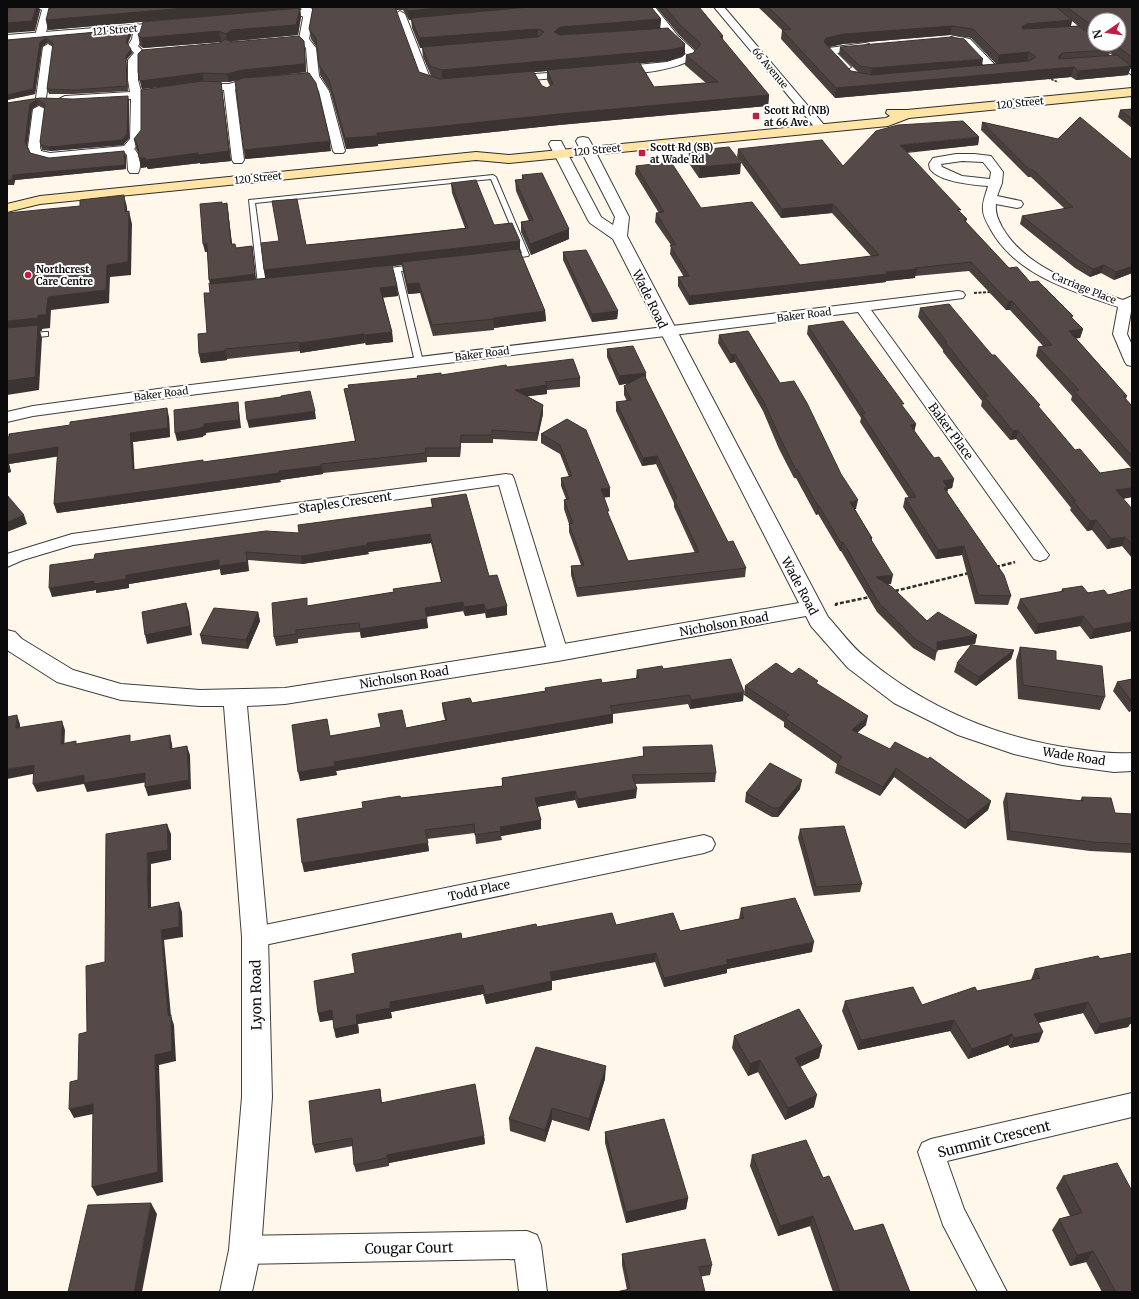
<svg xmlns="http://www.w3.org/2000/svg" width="1139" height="1299" viewBox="0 0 1139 1299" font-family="Merriweather,serif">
<rect width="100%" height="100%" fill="#fff7ea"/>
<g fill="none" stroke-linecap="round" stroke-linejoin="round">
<g stroke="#3e3e3e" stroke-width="2">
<path id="service" d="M 1096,46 L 1100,46 L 1132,70 L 1132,75 L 1096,48 Z
M 493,175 L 496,177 L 529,255 L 528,256 L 508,259 L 505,257 L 508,255 L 522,253 L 491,179 L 255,203 L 266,285 L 262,287 L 258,285 L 249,200 Z
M 415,265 L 418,265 L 418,269 L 401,271 L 423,362 L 419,364 L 415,362 L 394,272 L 381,273 L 377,271 L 381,269 Z
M 45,332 L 48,332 L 48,336 L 7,340 L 7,336 Z"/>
</g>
<g stroke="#3e3e3e" stroke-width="2">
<path id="minor" d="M 7,7 L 30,7 L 25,10 L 7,11 Z
M 36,7 L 50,7 L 52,9 L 45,36 L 40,39 L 35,36 L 42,10 Z
M 301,7 L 311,7 L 313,18 L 309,39 L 316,48 L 319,76 L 329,91 L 345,151 L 343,153 L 335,153 L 333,151 L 319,91 L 311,80 L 244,86 L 235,89 L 244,160 L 242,163 L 234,163 L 232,160 L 224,90 L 196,90 L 191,87 L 196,84 L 229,84 L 243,80 L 308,73 L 306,48 L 299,39 L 303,18 Z
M 645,7 L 655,7 L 678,36 L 698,54 C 687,69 630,77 612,72 L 611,70 L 616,67 L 667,62 L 686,54 L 666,35 Z
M 714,7 L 724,7 L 825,126 L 827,128 L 825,130 L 817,130 Z
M 400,11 L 405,14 L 430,78 L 446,83 L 447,85 L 446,87 L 442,88 L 421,82 L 420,80 L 395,14 Z
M 139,25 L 144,28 L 142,39 L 138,46 L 145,53 L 138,61 L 138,80 L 141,91 L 166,88 L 171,91 L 166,94 L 141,98 L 142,139 L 134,149 C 140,154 142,166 138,173 L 130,173 L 128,170 L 127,155 L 125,153 L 50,161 L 32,156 L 28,147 L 33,109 L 39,106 L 45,109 L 40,147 L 41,151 L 50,153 L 124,146 L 130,139 L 131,99 L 65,102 L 59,99 L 65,96 L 130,92 L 128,80 L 128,60 L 134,53 L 128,46 L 132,39 L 134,28 Z
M 955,36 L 970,39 L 997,67 L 998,69 L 997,71 L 989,71 L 963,43 L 951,41 L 950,39 L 951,37 Z
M 865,43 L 869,44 L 870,46 L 869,48 L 837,53 L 851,67 L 846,70 L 842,69 L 824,51 L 829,48 Z
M 48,44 L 53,47 L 46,98 L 41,101 L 36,98 L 43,47 Z
M 573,71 L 578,74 L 577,76 L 510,82 L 505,79 L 510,76 Z
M 956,154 L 974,154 L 991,156 L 1003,172 L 1002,183 L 997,196 L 1021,201 L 1023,204 L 1021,207 L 1017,208 L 996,204 C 995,213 998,219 1002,227 C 1026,269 1080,285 1123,300 L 1132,296 L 1132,306 L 1127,334 L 1132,345 L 1132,366 L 1127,365 L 1125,362 L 1113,334 L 1118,307 C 1072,291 1016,275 991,230 C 988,224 983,217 983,210 C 982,202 986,194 988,186 C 973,185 939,182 930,169 L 929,164 L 933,158 ZM 962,161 L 983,162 L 991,172 L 990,179 L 962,176 L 942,167 L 941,164 Z
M 958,291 L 963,292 L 965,295 L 963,298 L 871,310 L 1046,551 L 1049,555 L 1046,559 L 1040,561 L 1034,559 L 858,312 L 158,399 L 33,416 L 7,422 L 7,412 L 33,406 L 158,389 Z
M 506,474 L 512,475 L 514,479 L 568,653 L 565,658 L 558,660 L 551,658 L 548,653 L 499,485 L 73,545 L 23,560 L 7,567 L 7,554 L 72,534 Z
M 704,835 L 712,838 L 715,844 L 712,850 L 704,853 L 255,947 L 247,944 L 243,937 L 247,930 L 255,927 Z
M 1132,1093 L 1132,1117 L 947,1161 L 964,1209 L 1007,1292 L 978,1292 L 943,1225 L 918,1152 L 922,1143 L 931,1139 Z
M 527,1231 L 537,1235 L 541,1245 L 547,1292 L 519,1292 L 515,1259 L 245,1264 L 235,1260 L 231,1250 L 235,1240 L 245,1236 Z"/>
</g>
<g stroke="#3e3e3e" stroke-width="2">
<path id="tertiary" d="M 330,7 L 372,7 L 366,10 L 271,19 L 267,18 L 265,16 L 267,14 L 271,13 Z
M 171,22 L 175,23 L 177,25 L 175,27 L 7,43 L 7,35 Z
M 583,137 L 588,138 L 590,141 L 629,217 L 627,236 L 828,617 C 840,630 851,646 865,657 C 925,708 1000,739 1077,749 C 1096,752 1113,754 1132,753 L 1132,771 L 1114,772 L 1062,765 L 1014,754 L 958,735 L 894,703 L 848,668 L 811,626 L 806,616 L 558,661 L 285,704 L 247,706 L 268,937 L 272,1097 L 261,1250 L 252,1292 L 220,1292 L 229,1250 L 242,1097 L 242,937 L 224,706 L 200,706 L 121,700 L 57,682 L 7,650 L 7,630 L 15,632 L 22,639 L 73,670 L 121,684 L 200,690 L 285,688 L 558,645 L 799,603 L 613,239 L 590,223 L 588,220 L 549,144 L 551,141 L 561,141 L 601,217 L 613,225 L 615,217 L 576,141 L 578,138 Z"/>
</g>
<g stroke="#2d2d2d" stroke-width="2">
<path id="secondary" d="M 1132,88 L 1132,96 L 909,118 L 888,126 L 509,163 L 476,160 L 40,204 L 7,212 L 7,204 L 40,196 L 476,152 L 509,155 L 886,118 L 890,116 L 886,113 L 887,110 L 907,110 Z"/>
</g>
<path stroke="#2d2d2d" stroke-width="1.5" stroke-dasharray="2.5 1" stroke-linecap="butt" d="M 1048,78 L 1058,82"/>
<path stroke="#2d2d2d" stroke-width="2" stroke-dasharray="3 1.5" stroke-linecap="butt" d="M 974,293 L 991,292"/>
<path stroke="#2d2d2d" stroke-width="2.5" stroke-dasharray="4 2" stroke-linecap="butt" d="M 996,567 L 1015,562
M 895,591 L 969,573
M 836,606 L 836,604 L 870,597"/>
<use href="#service" fill="#fff" fill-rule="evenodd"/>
<use href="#minor" fill="#fff" fill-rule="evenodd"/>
<use href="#tertiary" fill="#fff" fill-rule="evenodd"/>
<use href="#secondary" fill="#ffe4a5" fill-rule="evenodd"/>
</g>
<path fill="#49403d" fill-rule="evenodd" d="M 51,7 L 300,7 L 301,17 L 298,35 L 233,41 L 231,41 L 305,49 L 306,72 L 250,78 L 331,151 L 245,159 L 240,79 L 229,82 L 204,82 L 221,82 L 231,161 L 200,164 L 200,163 L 148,169 L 147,167 L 141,168 L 139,154 L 136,149 L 134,139 L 185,84 L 142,89 L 138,72 L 221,42 L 143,48 L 140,46 L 138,35 L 188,18 L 48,30 L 46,20 L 52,7 Z
M 313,7 L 651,7 L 661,19 L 660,28 L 685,44 L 685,54 L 682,57 L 669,61 L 639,63 L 654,87 L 706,83 L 685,65 L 686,55 L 693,53 L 695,50 L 679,35 L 656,7 L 699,7 L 723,36 L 723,40 L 769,95 L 768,106 L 559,125 L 378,144 L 378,146 L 346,149 L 330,91 L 320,75 L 317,48 L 311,39 L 309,29 ZM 397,10 L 403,10 L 409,20 L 411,20 L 412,28 L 420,48 L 422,48 L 423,57 L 431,76 L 419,72 L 396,11 ZM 547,71 L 547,80 L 550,86 L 547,88 L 542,86 L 534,72 Z
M 758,7 L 1132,7 L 1132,68 L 1131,67 L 1128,75 L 1076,80 L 1071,77 L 835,98 L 781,39 L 782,30 ZM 1095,20 L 1119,44 L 1095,44 ZM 1072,21 L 1078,26 L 1071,26 ZM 950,35 L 971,38 L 996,64 L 982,65 L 840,47 L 839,54 L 858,72 L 851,71 L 828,47 L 843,44 ZM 1110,52 L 1114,56 L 1109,56 Z
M 131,29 L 132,33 L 127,44 L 132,53 L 126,60 L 128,91 L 74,94 L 49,94 L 47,89 L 53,46 L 47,43 L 42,47 L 35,94 L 7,100 L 7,40 Z
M 40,98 L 129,101 L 129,138 L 123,145 L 50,151 L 42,150 L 40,142 L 45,108 L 38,105 L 32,109 L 27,145 L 30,153 L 49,158 L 126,156 L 126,169 L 15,180 L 14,185 L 7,185 L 7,103 Z
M 1132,109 L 1132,128 L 1118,117 L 1120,110 Z
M 982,122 L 1058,139 L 1132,273 L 1114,280 L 1101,273 L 1090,277 L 1075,268 L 1020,224 L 1022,216 L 1065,209 L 1031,177 L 1028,177 L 981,130 Z
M 979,137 L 978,145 L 907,153 L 961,213 L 967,219 L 966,222 L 1009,268 L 1030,282 L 1073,316 L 1072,318 L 1083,329 L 1080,338 L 1076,338 L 1127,396 L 1126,399 L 1132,406 L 1132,497 L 1123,499 L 1132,509 L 1132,558 L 1122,546 L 1107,549 L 1092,530 L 1087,531 L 1070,510 L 1071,508 L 1016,439 L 1010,440 L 981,406 L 982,401 L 943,352 L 943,350 L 918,317 L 920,308 L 992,355 L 1039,408 L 1075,450 L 1100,473 L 1131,468 L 1071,400 L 1072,396 L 1036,356 L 1038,347 L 1043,346 L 1010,310 L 1006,310 L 969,271 L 915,276 L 915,278 L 886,281 L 886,282 L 689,305 L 678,286 L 678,277 L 684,277 L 670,254 L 671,245 L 655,222 L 656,213 L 659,213 L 635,174 L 636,166 L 701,208 L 800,265 L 871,256 L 832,213 L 781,218 L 737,157 L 738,149 L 843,166 Z
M 689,151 L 740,174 L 699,178 L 688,162 Z
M 522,175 L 569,239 L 531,255 L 521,232 L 521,222 L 529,221 L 516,191 L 515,180 L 522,180 Z
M 451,183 L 494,225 L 520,241 L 520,251 L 545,311 L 546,321 L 494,328 L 494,330 L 433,336 L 420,293 L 408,294 L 403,272 L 402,265 L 392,266 L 397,286 L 398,296 L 383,297 L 392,332 L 393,342 L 366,345 L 365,343 L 300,353 L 300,351 L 227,359 L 227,360 L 201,363 L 199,354 L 207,333 L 210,293 L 210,283 L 207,252 L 205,252 L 222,204 L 228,211 L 232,244 L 236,248 L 252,246 L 256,279 L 266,278 L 264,270 L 306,245 L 465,228 L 452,193 Z
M 563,252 L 618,311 L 617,319 L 592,322 L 563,260 Z
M 808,326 L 903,407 L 916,424 L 914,431 L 934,458 L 954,479 L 952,488 L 948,489 L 947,492 L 1011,596 L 1008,605 L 975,604 L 962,555 L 936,559 L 903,507 L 905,498 L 909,498 L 860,422 L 861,418 L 807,334 Z
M 748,331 L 856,509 L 855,509 L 872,538 L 872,541 L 891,584 L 888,584 L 927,621 L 977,635 L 975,644 L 937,650 L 935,661 L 913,648 L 877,612 L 841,551 L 840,551 L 818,514 L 816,515 L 796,478 L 794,478 L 779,449 L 763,411 L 735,362 L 730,363 L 718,343 L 719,335 Z
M 607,349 L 646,379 L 728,542 L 746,568 L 745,577 L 577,597 L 571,575 L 571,566 L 581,565 L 569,532 L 569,524 L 564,509 L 564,500 L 566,499 L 561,486 L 561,478 L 569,477 L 560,454 L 541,443 L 541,434 L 567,419 L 610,497 L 604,497 L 609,516 L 628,561 L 695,553 L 674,507 L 674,503 L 656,464 L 642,466 L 616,411 L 616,402 L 627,401 L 624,395 L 624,386 L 630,383 L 619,385 L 607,357 Z
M 507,367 L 580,378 L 580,387 L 547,390 L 547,394 L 527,396 L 543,405 L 543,414 L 537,441 L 493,439 L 493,443 L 461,443 L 460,457 L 427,457 L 427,462 L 323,473 L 323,474 L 280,480 L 281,482 L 57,513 L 54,504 L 58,456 L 9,464 L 11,472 L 7,473 L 7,437 L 169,417 L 170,437 L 133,442 L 134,470 L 203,462 L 355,441 L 346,397 L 344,389 L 418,378 L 417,376 L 441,375 Z
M 431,499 L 489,576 L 507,606 L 507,615 L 486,618 L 485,613 L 465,616 L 463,611 L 426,616 L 428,628 L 361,638 L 360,632 L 347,633 L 298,639 L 298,643 L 276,646 L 274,637 L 308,606 L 394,592 L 441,582 L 431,543 L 368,552 L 369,554 L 302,564 L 248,560 L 249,571 L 221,575 L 220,569 L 129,584 L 129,588 L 96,593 L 96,590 L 52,597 L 299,533 L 432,507 Z
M 1062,589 L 1108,595 L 1132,589 L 1132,631 L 1090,639 L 1080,626 L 1035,634 L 1017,608 L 1020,599 L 1061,592 Z
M 258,612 L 260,621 L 248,649 L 202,644 L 200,635 Z
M 1020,647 L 1056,660 L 1105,697 L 1100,710 L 1018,699 L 1016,660 Z
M 1014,650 L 1011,659 L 976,686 L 954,672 L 957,663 Z
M 663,669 L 743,701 L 690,709 L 688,704 L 613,714 L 613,723 L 336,771 L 337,775 L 300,781 L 330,736 L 406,728 L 445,720 L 443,712 L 442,703 L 472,703 L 545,691 L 545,688 L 602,683 L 636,678 L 637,670 Z
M 792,674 L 817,684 L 866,725 L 857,733 L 991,801 L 988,810 L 965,829 L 894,777 L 880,796 L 835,773 L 837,764 L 784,727 L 784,722 L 744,695 L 745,686 Z
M 1132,679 L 1132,711 L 1129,712 L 1113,691 L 1117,682 Z
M 643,747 L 716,773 L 715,782 L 635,784 L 636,798 L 578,808 L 575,800 L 537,807 L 541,820 L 541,829 L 501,836 L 502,840 L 476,844 L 475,833 L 427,839 L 429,851 L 304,872 L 363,808 L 401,798 L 502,786 L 502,778 L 643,757 Z
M 800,789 L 778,817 L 772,817 L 745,802 L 746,793 Z
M 1006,793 L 1080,801 L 1082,797 L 1115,813 L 1132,814 L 1132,853 L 1090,851 L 1007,840 L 1003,802 Z
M 800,829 L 862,884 L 860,892 L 814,896 L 798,838 Z
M 741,908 L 812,952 L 727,969 L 727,973 L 664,987 L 655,962 L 552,981 L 552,990 L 486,1004 L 483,994 L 391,1012 L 392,1018 L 358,1024 L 359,1033 L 336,1038 L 334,1029 L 333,1020 L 320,1022 L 318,1013 L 355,973 L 462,939 L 537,927 L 616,925 L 680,931 L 739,919 Z
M 1132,953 L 1132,1024 L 1130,1024 L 1128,1027 L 1095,1034 L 1083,1013 L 1038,1023 L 1039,1042 L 1010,1048 L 1008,1045 L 968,1059 L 950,1031 L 858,1050 L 842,1011 L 845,1001 L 922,1005 L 977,991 L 1031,980 L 1035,969 Z
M 734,1036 L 822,1046 L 819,1058 L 800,1067 L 814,1107 L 785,1120 L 758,1072 L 748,1076 L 732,1048 Z
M 605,1079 L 589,1131 L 552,1120 L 545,1142 L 510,1131 L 509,1119 Z
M 380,1089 L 382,1102 L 484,1136 L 485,1144 L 389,1163 L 389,1166 L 356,1172 L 354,1165 L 353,1146 L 315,1153 L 313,1145 Z
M 605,1132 L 688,1198 L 686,1209 L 626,1223 L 605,1143 Z
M 752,1155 L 823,1178 L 854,1231 L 910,1292 L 833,1292 L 810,1226 L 778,1236 L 750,1166 Z
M 1063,1176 L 1132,1292 L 1102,1292 L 1086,1262 L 1070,1266 L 1052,1230 L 1059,1219 L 1070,1216 L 1056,1188 Z
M 622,1254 L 712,1265 L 710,1275 L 627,1290 L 622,1265 Z"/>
<path fill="#3c3432" d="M 36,7 L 39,7 L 40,11 L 35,31 L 8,33 L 7,29 L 7,23 Z
M 197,7 L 300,7 L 300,8 L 48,30 L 46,20 Z
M 393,7 L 397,7 L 397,10 L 394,13 Z
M 447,7 L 549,7 L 411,18 L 411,20 L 409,20 L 408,11 Z
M 300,8 L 301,17 L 298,35 L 233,41 L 227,44 L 226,34 L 231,30 Z
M 661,19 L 660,29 L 560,36 L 554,32 L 560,27 Z
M 1072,20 L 1070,29 L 1020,36 L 1022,27 L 1026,24 Z
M 952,26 L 950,35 L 843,44 L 825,48 L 824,42 L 826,38 L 844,34 Z
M 131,29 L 132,33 L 127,46 L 126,42 Z
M 538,29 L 538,39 L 420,48 L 419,38 Z
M 219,31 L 221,42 L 143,48 L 141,38 Z
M 46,38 L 47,43 L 42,47 L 35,94 L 7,100 L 7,95 L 40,42 Z
M 304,41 L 306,72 L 243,79 L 229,82 L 227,74 Z
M 685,44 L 685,54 L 682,57 L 669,61 L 548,71 L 547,70 L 547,71 L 442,80 L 442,70 Z
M 131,49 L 132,53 L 126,60 L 128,91 L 127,86 L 126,56 Z
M 1029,52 L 1027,62 L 997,64 L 999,55 Z
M 1062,53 L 1060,62 L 1059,56 Z
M 983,59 L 982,66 L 871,75 L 872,68 Z
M 1131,66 L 1128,75 L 1076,80 L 1078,71 Z
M 1074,67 L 1071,77 L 835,98 L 836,88 Z
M 202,73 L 204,82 L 142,89 L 140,81 Z
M 221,82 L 231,161 L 200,164 L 200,163 L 148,169 L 147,167 L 141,168 L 139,158 Z
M 769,95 L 768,106 L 559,125 L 378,144 L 378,146 L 346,149 L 345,138 L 377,133 L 559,114 Z
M 128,96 L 129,101 L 129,138 L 123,145 L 50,151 L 49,147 Z
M 37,100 L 38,105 L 32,109 L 27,147 L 25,142 L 30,104 Z
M 979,137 L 978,145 L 899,153 L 900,145 Z
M 330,141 L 331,151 L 245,159 L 244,150 Z
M 124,151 L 126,156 L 126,169 L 15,180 L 14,185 L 7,185 L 7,180 L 13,175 Z
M 741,163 L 740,174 L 699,178 L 700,167 Z
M 124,195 L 127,207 L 128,224 L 125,212 Z
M 227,203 L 228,211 L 233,252 L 231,244 Z
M 833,204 L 832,213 L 781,218 L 782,209 Z
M 129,211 L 132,224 L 131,275 L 110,277 L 109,303 L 51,310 L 50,328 L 42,329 L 42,331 L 40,331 L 42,338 L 39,390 L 7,395 L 7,321 L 38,315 L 48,297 L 107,265 Z
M 569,229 L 569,239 L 531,255 L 530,244 Z
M 520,241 L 520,252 L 402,262 L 402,265 L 266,280 L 264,270 Z
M 203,244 L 207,244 L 208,252 L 205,252 Z
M 252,246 L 256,282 L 211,288 L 209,280 Z
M 1104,265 L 1101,273 L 1090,277 L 1093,269 Z
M 1132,266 L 1132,273 L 1114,280 L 1116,272 Z
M 917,269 L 915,278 L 886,281 L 886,282 L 689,305 L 689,296 Z
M 419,283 L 420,293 L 408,294 L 407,284 Z
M 397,286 L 398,296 L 381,298 L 380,288 Z
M 1008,301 L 1012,301 L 1010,310 L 1006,310 Z
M 545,311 L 546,321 L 494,328 L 493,318 Z
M 618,311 L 617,319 L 592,322 L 592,314 Z
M 1083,329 L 1080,338 L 1066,340 L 1069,331 Z
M 392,332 L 393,342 L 366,345 L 365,335 Z
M 364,334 L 365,343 L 300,353 L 299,343 Z
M 225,349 L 227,360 L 201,363 L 199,354 Z
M 735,354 L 735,362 L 730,363 L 731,355 Z
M 646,373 L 646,381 L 619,385 L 619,376 Z
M 547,385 L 547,394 L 515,398 L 515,390 Z
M 238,402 L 239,410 L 241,428 L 206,433 L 206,435 L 203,436 L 203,437 L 177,441 L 175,433 L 201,427 L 204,424 Z
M 543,405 L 543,414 L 537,441 L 537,433 Z
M 167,408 L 169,417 L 170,437 L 133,442 L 135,478 L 133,470 L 130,433 Z
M 315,411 L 316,419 L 249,428 L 247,420 Z
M 916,424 L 914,433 L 910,425 Z
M 1018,430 L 1016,439 L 1010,440 L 1013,431 Z
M 461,435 L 461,443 L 460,457 L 460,448 Z
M 58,447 L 61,456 L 9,464 L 11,472 L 7,473 L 7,455 Z
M 657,456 L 656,464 L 642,466 L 643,458 Z
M 321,464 L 323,474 L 280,480 L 281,482 L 57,513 L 54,504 Z
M 954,479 L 952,488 L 948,489 L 946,497 L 943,481 Z
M 610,488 L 610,497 L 600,498 L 601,489 Z
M 1132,488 L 1132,497 L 1113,500 L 1116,490 Z
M 858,500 L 856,509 L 848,510 L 850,502 Z
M 818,506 L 819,506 L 818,514 L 816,515 Z
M 24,515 L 27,524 L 7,532 L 7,522 Z
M 1096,520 L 1092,530 L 1087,531 L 1090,521 Z
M 430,534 L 431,543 L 368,552 L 369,554 L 302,564 L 301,556 L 367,543 Z
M 1125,537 L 1122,546 L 1107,549 L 1111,539 Z
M 843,542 L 841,551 L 840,551 L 841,543 Z
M 964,546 L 962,555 L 936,559 L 938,550 Z
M 246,552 L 249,571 L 221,575 L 220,569 L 129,584 L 129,588 L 96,593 L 96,590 L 52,597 L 49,588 L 126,575 Z
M 893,575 L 891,584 L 874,586 L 876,577 Z
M 463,602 L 463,611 L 426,617 L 425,608 Z
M 186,603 L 189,612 L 192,635 L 147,644 L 145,635 Z
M 484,604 L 485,613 L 465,616 L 464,607 Z
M 507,606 L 507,615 L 486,618 L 486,610 Z
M 258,612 L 260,621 L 248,649 L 246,640 Z
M 1083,616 L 1080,626 L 1035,634 L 1038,624 Z
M 427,619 L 428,628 L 361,638 L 360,629 Z
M 1132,622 L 1132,631 L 1090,639 L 1094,629 Z
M 977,635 L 975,644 L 934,651 L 937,642 Z
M 1014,650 L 1011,659 L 976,686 L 979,677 Z
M 744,692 L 743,701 L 690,709 L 691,700 Z
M 613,714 L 613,723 L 336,771 L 334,762 Z
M 17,715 L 20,724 L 20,737 L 16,728 Z
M 868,716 L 866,725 L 850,739 L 852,730 Z
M 62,721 L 65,730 L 64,753 L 61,744 Z
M 170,735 L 172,744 L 173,758 L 170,749 Z
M 187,746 L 190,755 L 191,789 L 148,796 L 145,787 Z
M 34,765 L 38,773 L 7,779 L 7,769 Z
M 335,766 L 337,775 L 300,781 L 298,772 Z
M 896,768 L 894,777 L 880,796 L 883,787 Z
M 145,773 L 148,782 L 87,792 L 84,784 L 37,792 L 33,784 L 84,775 Z
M 802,780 L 800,789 L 778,817 L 779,808 Z
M 637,789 L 636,798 L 578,808 L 578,799 Z
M 575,791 L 575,800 L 535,807 L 535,798 Z
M 991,801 L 988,810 L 965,829 L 968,820 Z
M 541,820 L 541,829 L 501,836 L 500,827 Z
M 167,824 L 171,834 L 171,860 L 151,864 L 151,918 L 148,908 L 147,853 Z
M 428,843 L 429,851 L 304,872 L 302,863 Z
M 179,902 L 182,912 L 183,937 L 164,940 L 171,1016 L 174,1025 L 176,1061 L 159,1065 L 163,1182 L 97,1196 L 92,1187 L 155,1055 L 168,1016 L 161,930 Z
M 814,942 L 812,952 L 727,969 L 727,973 L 664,987 L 664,978 L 726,960 Z
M 656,953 L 655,962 L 552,981 L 552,990 L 486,1004 L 485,995 L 550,972 Z
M 483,985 L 483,994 L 391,1012 L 390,1002 Z
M 1088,1002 L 1083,1013 L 1029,1025 L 1034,1014 Z
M 390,1008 L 392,1018 L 358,1024 L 359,1033 L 336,1038 L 334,1029 L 356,1015 Z
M 332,1010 L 334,1019 L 320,1022 L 318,1013 Z
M 1132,1017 L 1132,1020 L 1128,1027 L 1095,1034 L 1100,1024 Z
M 954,1020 L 950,1031 L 858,1050 L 861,1040 Z
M 1043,1032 L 1039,1042 L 1010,1048 L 1014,1038 Z
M 1012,1034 L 1008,1045 L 968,1059 L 972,1049 Z
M 822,1046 L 819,1058 L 792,1070 L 795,1058 Z
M 760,1060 L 758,1072 L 748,1076 L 750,1064 Z
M 606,1066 L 605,1079 L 589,1131 L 589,1119 Z
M 817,1095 L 814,1107 L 785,1120 L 788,1108 Z
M 93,1104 L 98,1113 L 74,1118 L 69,1109 Z
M 552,1108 L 552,1120 L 545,1142 L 545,1130 Z
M 484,1136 L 485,1144 L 389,1163 L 389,1166 L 387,1155 Z
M 688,1198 L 686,1209 L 626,1223 L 626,1212 Z
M 151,1203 L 157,1214 L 142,1292 L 134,1292 Z
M 813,1216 L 810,1226 L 778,1236 L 780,1226 Z
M 1093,1251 L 1086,1262 L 1070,1266 L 1077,1255 Z"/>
<path fill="#554a47" stroke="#3c3432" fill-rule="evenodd" d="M 8,7 L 36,7 L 32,21 L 7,23 L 7,15 Z
M 57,7 L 197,7 L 46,20 L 49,8 Z
M 313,7 L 395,7 L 419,72 L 440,79 L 533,71 L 542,86 L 547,88 L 553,84 L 547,70 L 639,62 L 654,87 L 718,82 L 686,55 L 693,53 L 700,45 L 700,43 L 680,25 L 665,7 L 699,7 L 723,36 L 720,36 L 769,95 L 559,114 L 377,133 L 377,136 L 345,138 L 329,80 L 319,65 L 316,38 L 309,29 Z
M 406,7 L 447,7 L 408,11 Z
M 529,7 L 651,7 L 661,19 L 560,27 L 554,32 L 560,35 L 668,28 L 685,44 L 683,47 L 669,50 L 442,70 L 430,66 L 422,47 L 538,37 L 544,32 L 538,29 L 419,38 L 411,18 Z
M 768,7 L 1056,7 L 1072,20 L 1026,24 L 1022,27 L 1023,29 L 1079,26 L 1095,38 L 1095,44 L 1103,44 L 1110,50 L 1062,53 L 1059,56 L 1059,59 L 1117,55 L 1131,66 L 1078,71 L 1074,67 L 836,88 L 782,30 L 791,29 ZM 952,26 L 973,29 L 999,55 L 1029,52 L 1036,57 L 1029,61 L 872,75 L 851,71 L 824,42 L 826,38 L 844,34 Z
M 1067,7 L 1132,7 L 1132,57 L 1114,44 L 1119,44 L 1119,20 L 1095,20 L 1095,28 Z
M 300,8 L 296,25 L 231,30 L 226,34 L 219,31 L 141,38 L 138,35 L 141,29 L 143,22 Z
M 131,29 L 126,42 L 131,49 L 126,56 L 127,86 L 73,90 L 47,89 L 53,43 L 46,38 L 40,42 L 33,89 L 7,95 L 7,40 Z
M 299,36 L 304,41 L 305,64 L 242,70 L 227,74 L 202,73 L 140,81 L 138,72 L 138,54 L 142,50 L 220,43 L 225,39 L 232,42 Z
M 951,37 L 964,39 L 983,59 L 872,68 L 860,66 L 840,47 Z
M 309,73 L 316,83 L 330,141 L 244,150 L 235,81 L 243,78 Z
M 202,81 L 221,82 L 229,151 L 199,155 L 198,153 L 146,160 L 145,158 L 139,158 L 138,147 L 134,139 L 141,130 L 141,90 Z
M 128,96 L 127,134 L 122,140 L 49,147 L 41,145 L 40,142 L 45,104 L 37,100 L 30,104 L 25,142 L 30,153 L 49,158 L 124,151 L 125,165 L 13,175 L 12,180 L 7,180 L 7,103 L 40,98 L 73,99 Z
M 1132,109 L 1132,119 L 1120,110 Z
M 1080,117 L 1132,160 L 1132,266 L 1116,272 L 1104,265 L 1093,269 L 1078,260 L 1022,216 L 1073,207 L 1033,170 L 1030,170 L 982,122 L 1058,139 Z
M 963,121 L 979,137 L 900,145 L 961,210 L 958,210 L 967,219 L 964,220 L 1009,268 L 1017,267 L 1030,282 L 1038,281 L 1073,316 L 1070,316 L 1083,329 L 1069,331 L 1127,396 L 1123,396 L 1132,406 L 1132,456 L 1074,391 L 1079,390 L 1038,347 L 1052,345 L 1012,301 L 1008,301 L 971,262 L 915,268 L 917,269 L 886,272 L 887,274 L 689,296 L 678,277 L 689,276 L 670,245 L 676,245 L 656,213 L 664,212 L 636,166 L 671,162 L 701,208 L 752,202 L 800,265 L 879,255 L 833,204 L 782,209 L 738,149 L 822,140 L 843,166 L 876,131 L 898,125 Z
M 729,147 L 741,163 L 700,167 L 689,151 Z
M 542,173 L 569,229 L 530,244 L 521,222 L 533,220 L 515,180 L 524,179 L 522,175 Z
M 476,180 L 494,225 L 512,223 L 520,241 L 264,270 L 261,243 L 279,241 L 272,201 L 297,199 L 306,245 L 381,238 L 468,228 L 451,183 Z
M 124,195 L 125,212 L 129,211 L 128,262 L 107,265 L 106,290 L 48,297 L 46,315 L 38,315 L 38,318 L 7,321 L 7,213 L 80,206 L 80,200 Z
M 222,202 L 222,204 L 227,203 L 231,244 L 235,244 L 236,248 L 252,246 L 255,274 L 209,280 L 207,244 L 203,244 L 200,204 Z
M 519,249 L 545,311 L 493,318 L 494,319 L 432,325 L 419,283 L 407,284 L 402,262 Z
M 586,250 L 618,311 L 592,314 L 563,252 Z
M 392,265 L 397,286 L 380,288 L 392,332 L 365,335 L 364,334 L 299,343 L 299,342 L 225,349 L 225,351 L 199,354 L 198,334 L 207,333 L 204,293 L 210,293 L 209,283 L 212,284 Z
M 949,304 L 992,355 L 995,355 L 1040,405 L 1038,406 L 1075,450 L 1080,449 L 1100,473 L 1132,468 L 1132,488 L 1116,490 L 1132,509 L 1132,544 L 1125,537 L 1111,539 L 1096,520 L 1090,521 L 1073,501 L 1076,501 L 1018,430 L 1013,431 L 984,396 L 988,396 L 945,342 L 947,342 L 920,308 Z
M 843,321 L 904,404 L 901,404 L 916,424 L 910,425 L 934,458 L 939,457 L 954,479 L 943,481 L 948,488 L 944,488 L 1004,575 L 1011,596 L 978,595 L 964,546 L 938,550 L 905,498 L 916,497 L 862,414 L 865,413 L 808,326 Z
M 38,325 L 35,377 L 7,381 L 7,328 Z
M 748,331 L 780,383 L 794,381 L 807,403 L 841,474 L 858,500 L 850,502 L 872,538 L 870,538 L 893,575 L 876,577 L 892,587 L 927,621 L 938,612 L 977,635 L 937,642 L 937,652 L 915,639 L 879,603 L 843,542 L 841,543 L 819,506 L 818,506 L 797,469 L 796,470 L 781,440 L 764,402 L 735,354 L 731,355 L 719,335 Z
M 633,346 L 646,373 L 619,376 L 607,349 Z
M 573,359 L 580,378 L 545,382 L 547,385 L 515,390 L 543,405 L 537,433 L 492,430 L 492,435 L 461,435 L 460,448 L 425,448 L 426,453 L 321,464 L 321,466 L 279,471 L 279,473 L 54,504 L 58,447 L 7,455 L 7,437 L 9,437 L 9,434 L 70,425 L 70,422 L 167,408 L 168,428 L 130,433 L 133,470 L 203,460 L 203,462 L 356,441 L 344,389 L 349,388 L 348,385 L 418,378 L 417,376 L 441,373 L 441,375 L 506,365 L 507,367 Z
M 644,375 L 728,542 L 733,541 L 746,568 L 577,588 L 571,566 L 584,565 L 569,524 L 573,523 L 564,500 L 569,499 L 561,478 L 572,476 L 560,445 L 541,434 L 567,419 L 586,430 L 610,488 L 601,489 L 609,511 L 607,511 L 628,561 L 699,552 L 674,499 L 677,498 L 657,456 L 643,458 L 616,402 L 631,400 L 624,386 Z
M 310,391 L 315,411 L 247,420 L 245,402 L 281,397 L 281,396 Z
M 238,402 L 239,420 L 204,424 L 204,427 L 201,427 L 201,428 L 175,433 L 174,410 Z
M 466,494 L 489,576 L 497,575 L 507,606 L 486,610 L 484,604 L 464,607 L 463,602 L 425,608 L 427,619 L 360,629 L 359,623 L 346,624 L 296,630 L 296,634 L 274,637 L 272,603 L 307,598 L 307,606 L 394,592 L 393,589 L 442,582 L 430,534 L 367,543 L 367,545 L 301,556 L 246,552 L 247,562 L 219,566 L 219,560 L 126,575 L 126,579 L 94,584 L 94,581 L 49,588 L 50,565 L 94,559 L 95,554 L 266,531 L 299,533 L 298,525 L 433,507 L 431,499 Z
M 7,495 L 24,515 L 7,522 Z
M 1082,586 L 1088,593 L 1104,590 L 1108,595 L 1132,589 L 1132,622 L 1094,629 L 1083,616 L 1038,624 L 1020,599 L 1064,591 L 1062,589 Z
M 186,603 L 190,626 L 145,635 L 142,612 Z
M 214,608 L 258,612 L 246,640 L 200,635 Z
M 971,645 L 1014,650 L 979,677 L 957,663 Z
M 1020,647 L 1056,651 L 1056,660 L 1102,666 L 1105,697 L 1023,685 Z
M 731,659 L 744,692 L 691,700 L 689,695 L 610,706 L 613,714 L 334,762 L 335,766 L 298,772 L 292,725 L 327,719 L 330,736 L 381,727 L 378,714 L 402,710 L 406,728 L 447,720 L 442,703 L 470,698 L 472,703 L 546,691 L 545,688 L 601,679 L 602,683 L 639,678 L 637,670 L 662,666 L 663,669 Z
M 776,663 L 792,674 L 799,668 L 818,681 L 816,683 L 868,716 L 852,730 L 890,749 L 895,742 L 928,759 L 930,757 L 991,801 L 968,820 L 896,768 L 883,787 L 837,764 L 842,757 L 785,718 L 789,715 L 745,686 Z
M 1132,679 L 1132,702 L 1117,682 Z
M 17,715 L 16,728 L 62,721 L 61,744 L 76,741 L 76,744 L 130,735 L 130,742 L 170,735 L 170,749 L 187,746 L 189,780 L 145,787 L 145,773 L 84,783 L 84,775 L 33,784 L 34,765 L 7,769 L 7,717 Z
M 712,745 L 716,773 L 632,775 L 637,789 L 578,799 L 575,791 L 535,798 L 541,820 L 500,827 L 501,831 L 475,835 L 474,824 L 425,830 L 428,843 L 302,863 L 297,819 L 363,808 L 362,802 L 400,796 L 401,798 L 503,786 L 502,778 L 644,756 L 643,747 Z
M 770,763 L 802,780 L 779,808 L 773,808 L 746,793 Z
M 1006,793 L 1083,801 L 1082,797 L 1111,798 L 1115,813 L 1132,814 L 1132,844 L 1094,842 L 1010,831 Z
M 167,824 L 168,850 L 147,853 L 148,908 L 179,902 L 179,927 L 161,930 L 168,1016 L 171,1015 L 172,1051 L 155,1055 L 158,1172 L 92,1187 L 93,1104 L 69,1109 L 70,1082 L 78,1080 L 79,1034 L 87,1032 L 86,966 L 105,962 L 106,834 Z
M 844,826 L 862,884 L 816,887 L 800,829 Z
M 795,898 L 814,942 L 726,960 L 728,964 L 664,978 L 656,953 L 550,972 L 552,981 L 485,995 L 483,985 L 390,1002 L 390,1008 L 356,1015 L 357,1024 L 334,1029 L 332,1010 L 318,1013 L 314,981 L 355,973 L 352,954 L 461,933 L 462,939 L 536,924 L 537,927 L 612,913 L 616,925 L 673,913 L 680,931 L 744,918 L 741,908 Z
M 1132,953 L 1132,1017 L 1100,1024 L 1088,1002 L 1034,1014 L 1043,1032 L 1014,1038 L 1012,1034 L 972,1049 L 954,1020 L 861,1040 L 845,1001 L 913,987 L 922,1005 L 975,987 L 977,991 L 1040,978 L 1035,969 L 1098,956 L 1100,959 Z
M 799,1009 L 822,1046 L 795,1058 L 817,1095 L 788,1108 L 760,1060 L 750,1064 L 734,1036 Z
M 536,1047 L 606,1066 L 589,1119 L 552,1108 L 545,1130 L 509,1119 Z
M 475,1084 L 484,1136 L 387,1155 L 387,1158 L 354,1165 L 352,1138 L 313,1145 L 309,1101 L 380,1089 L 381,1103 Z
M 664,1119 L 688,1198 L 626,1212 L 605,1132 Z
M 806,1140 L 823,1178 L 829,1176 L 854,1231 L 883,1224 L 910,1292 L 840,1292 L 813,1216 L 780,1226 L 752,1155 Z
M 1117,1163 L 1132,1191 L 1132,1292 L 1116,1292 L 1093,1251 L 1077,1255 L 1059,1219 L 1082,1213 L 1063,1176 Z
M 151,1203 L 134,1292 L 68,1292 L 88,1205 Z
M 705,1239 L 712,1265 L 699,1267 L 705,1292 L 616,1292 L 630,1289 L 622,1254 Z"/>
<g fill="#c21d44" stroke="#fff" stroke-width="1.5">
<rect x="752" y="112" width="8" height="8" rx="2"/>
<rect x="638" y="149" width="8" height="8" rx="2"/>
<circle cx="28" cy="275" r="4"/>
</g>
<g text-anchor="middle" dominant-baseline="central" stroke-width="4" stroke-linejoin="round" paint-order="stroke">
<g font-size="10" fill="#0b0b0b" stroke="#fff">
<text transform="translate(115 30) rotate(-5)">121 Street</text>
<text transform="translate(770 68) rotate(50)">66 Avenue</text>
<text transform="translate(1020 103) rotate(-6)">120 Street</text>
<text transform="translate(597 150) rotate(-6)">120 Street</text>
<text transform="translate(258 178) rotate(-6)">120 Street</text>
<text transform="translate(1084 288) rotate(22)">Carriage Place</text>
<text transform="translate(804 315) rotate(-7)">Baker Road</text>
<text transform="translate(482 354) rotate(-7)">Baker Road</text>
<text transform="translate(161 394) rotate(-7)">Baker Road</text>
</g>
<g font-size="10" font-weight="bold" fill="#0b0b0b" stroke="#fff" text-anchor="start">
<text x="764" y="110">Scott Rd (NB)<tspan x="764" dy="12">at 66 Ave</tspan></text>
<text x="650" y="147">Scott Rd (SB)<tspan x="650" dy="12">at Wade Rd</tspan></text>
<text x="36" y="269">Northcrest<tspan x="36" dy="12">Care Centre</tspan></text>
</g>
<g font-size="12" fill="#0b0b0b" stroke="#fff">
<text transform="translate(650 299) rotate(64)">Wade Road</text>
<text transform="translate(951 431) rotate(54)">Baker Place</text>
<text transform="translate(345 502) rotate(-8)">Staples Crescent</text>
<text transform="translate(800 586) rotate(62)">Wade Road</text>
<text transform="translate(724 624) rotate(-10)">Nicholson Road</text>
<text transform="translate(404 677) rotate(-9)">Nicholson Road</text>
<text transform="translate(1074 756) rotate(9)">Wade Road</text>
<text transform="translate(479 890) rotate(-12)">Todd Place</text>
</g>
<g font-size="14" fill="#0b0b0b" stroke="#fff">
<text transform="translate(256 995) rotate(-91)">Lyon Road</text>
<text transform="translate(994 1139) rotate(-14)">Summit Crescent</text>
<text transform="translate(409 1248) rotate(-1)">Cougar Court</text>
</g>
</g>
<rect width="1139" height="1299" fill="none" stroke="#0b0b0b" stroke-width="16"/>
<g transform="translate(1107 32) rotate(257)"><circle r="19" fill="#ffffff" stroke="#9d9d9d"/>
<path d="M0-3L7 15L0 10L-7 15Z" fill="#c21d44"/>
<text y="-6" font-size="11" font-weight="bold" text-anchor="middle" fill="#0b0b0b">N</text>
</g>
</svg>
